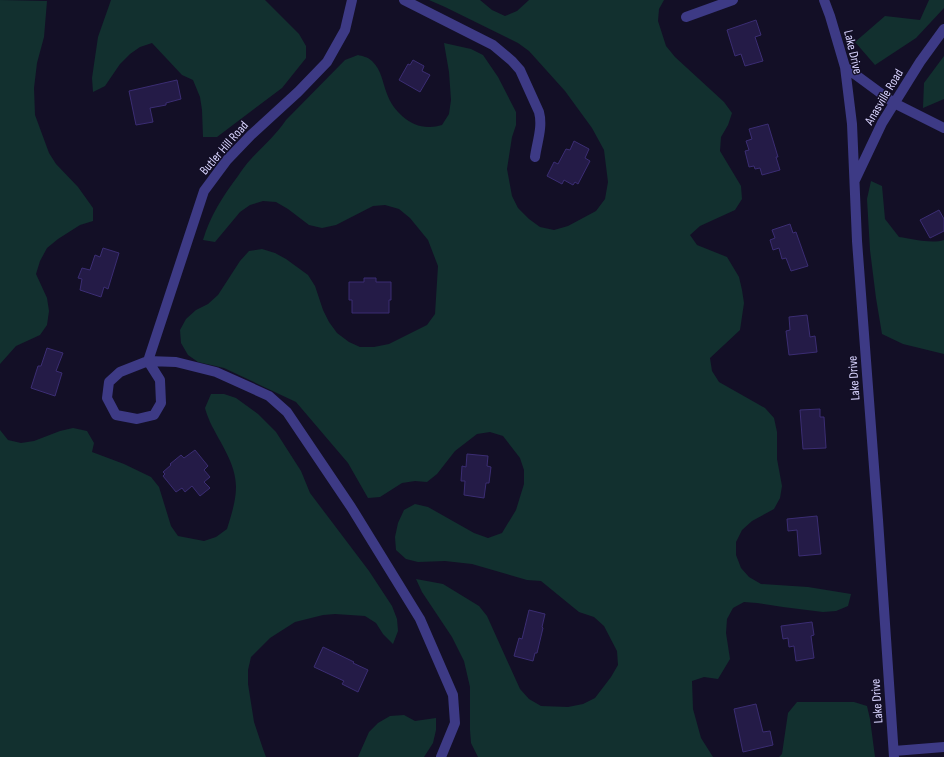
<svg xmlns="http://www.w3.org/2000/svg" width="944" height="757" viewBox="0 0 944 757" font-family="'Sofia Sans Condensed',sans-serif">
<rect width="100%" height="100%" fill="#130f26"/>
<path fill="#12302f" d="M 0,0 L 47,1 L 44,37 L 37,63 L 34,88 L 35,115 L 49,153 L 56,164 L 78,187 L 93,208 L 93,221 L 80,225 L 58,239 L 47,248 L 40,261 L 36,274 L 47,298 L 49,311 L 47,325 L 40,335 L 16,346 L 0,364 Z
M 111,0 L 265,0 L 299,34 L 306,46 L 306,58 L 282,88 L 217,137 L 203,137 L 202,110 L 200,97 L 193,80 L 182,75 L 152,43 L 140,47 L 130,54 L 120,64 L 105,86 L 93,92 L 92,78 L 98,37 Z
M 429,0 L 480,0 L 492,10 L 505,16 L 517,11 L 529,0 L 664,0 L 659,9 L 658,21 L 666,46 L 675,57 L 724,102 L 732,113 L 728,125 L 721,137 L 720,151 L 741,186 L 742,199 L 735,210 L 700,226 L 690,235 L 697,245 L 727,257 L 739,277 L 742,290 L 744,303 L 740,330 L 710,358 L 712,371 L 719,382 L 765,408 L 774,418 L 777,432 L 777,459 L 782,486 L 780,498 L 774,509 L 752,521 L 742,530 L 736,542 L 736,555 L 741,568 L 749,577 L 761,584 L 808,587 L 851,594 L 848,606 L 836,611 L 823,612 L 783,607 L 757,603 L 744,602 L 733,608 L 727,619 L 726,633 L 730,659 L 718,679 L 704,677 L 692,681 L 693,709 L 701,738 L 713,757 L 478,757 L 471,743 L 470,730 L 470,687 L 464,661 L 452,637 L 422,592 L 416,579 L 443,584 L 479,606 L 487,616 L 520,689 L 529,699 L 541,706 L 568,707 L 583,704 L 595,698 L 611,677 L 618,665 L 617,651 L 604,626 L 594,617 L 579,612 L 541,581 L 527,580 L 472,564 L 445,561 L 418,562 L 406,559 L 396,550 L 395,537 L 398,523 L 404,510 L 415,504 L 428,507 L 474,533 L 488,538 L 502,533 L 516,510 L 524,484 L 524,470 L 520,458 L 503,436 L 490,432 L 477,434 L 455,451 L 437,474 L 427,482 L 415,481 L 402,483 L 380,497 L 368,498 L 348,463 L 296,402 L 224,368 L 198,362 L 188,355 L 181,343 L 180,330 L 186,319 L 196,310 L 208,304 L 218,295 L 240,261 L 249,251 L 262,249 L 275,253 L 286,259 L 308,275 L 315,286 L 323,310 L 329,322 L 337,333 L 349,342 L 360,347 L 374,347 L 389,344 L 427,325 L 435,314 L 438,266 L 428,240 L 410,218 L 399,209 L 385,205 L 373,206 L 336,225 L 322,228 L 309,225 L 288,209 L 276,202 L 263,201 L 250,205 L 240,212 L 215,242 L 203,240 C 210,216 223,196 238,176 C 242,170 246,164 251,159 C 263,146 276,135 286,120 L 345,60 L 358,55 C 362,56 368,57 372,61 C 382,71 382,81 387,94 C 393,111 411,128 430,127 C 434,127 438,126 442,125 L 449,114 L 451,100 L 449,72 L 444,43 L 471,49 L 483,55 L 498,77 L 516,112 L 516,125 L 512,137 L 507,169 L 512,196 L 518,208 L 529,219 L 540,227 L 554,230 L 568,226 L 596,211 L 605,199 L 608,182 L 604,150 L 592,128 L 565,91 L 529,51 L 518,43 L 445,7 Z
M 929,0 L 944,0 L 944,8 L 916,38 L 875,65 L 855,42 L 885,16 L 920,20 Z
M 944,56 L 944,99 L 923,108 L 924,83 Z
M 871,181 L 882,186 L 885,219 L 899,237 C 912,239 932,244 944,240 L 944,354 L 903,344 L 882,334 L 876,298 L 870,250 L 867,199 Z
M 211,394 L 224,394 L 236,398 L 258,414 L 276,432 L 301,471 L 310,493 L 369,571 L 392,606 L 397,619 L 398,631 L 393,644 L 383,634 L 376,623 L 365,616 L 335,614 L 323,615 L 295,622 L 270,638 L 251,657 L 248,670 L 248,684 L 254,722 L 263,749 L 266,757 L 0,757 L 0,430 L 8,440 L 21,443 L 34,441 L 60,431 L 73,428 L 87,431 L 94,443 L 92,452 L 124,464 L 151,477 L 159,487 L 171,526 L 178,536 L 204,541 L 216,537 L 227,529 C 231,516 236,501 236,487 C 236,463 220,443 210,422 C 208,417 206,412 205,408 Z
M 797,702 L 854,702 L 867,706 L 870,719 L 875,757 L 779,757 L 782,754 L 788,713 Z
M 404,715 L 415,721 L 436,718 L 436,730 L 433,743 L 424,757 L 358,757 L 369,732 L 378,723 L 390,716 Z"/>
<path fill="#241b47" stroke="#3b2d73" d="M 756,20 L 761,35 L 755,37 L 763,61 L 745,66 L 741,54 L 735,56 L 727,30 Z
M 413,60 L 424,66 L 422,71 L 430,75 L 420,92 L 399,80 L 408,64 L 410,65 Z
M 177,80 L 181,99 L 166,103 L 166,105 L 150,108 L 153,122 L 136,125 L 129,91 Z
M 768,124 L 778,157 L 776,157 L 780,170 L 762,175 L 760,168 L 755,169 L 754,166 L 749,167 L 745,151 L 749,150 L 746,141 L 752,139 L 749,129 Z
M 574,141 L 589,149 L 585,158 L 590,161 L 578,184 L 575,182 L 573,185 L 564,180 L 562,184 L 547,176 L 554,162 L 558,164 L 566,149 L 570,150 Z
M 939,210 L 944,219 L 944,231 L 930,238 L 920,220 Z
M 790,224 L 793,233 L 796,232 L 808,266 L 791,271 L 786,258 L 782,259 L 779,248 L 773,250 L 770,240 L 775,238 L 772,230 Z
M 103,248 L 119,253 L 108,289 L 104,287 L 101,297 L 80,290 L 82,279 L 78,278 L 82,268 L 90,270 L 95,255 L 100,257 Z
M 364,278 L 376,278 L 376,282 L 391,282 L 391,300 L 389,300 L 389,313 L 352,313 L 352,300 L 349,300 L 349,282 L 364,282 Z
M 807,315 L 810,337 L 815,336 L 817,352 L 789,355 L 786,331 L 790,330 L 789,317 Z
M 47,348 L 63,353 L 56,371 L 62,373 L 55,396 L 31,388 L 38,366 L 41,366 Z
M 820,409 L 820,417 L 824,417 L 826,448 L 803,449 L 800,410 Z
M 195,450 L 208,466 L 204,470 L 210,477 L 204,482 L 210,488 L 200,496 L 192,486 L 185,492 L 182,488 L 176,492 L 163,476 L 165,474 L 163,472 L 171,465 L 170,464 L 181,455 L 184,458 Z
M 467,454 L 488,456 L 487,466 L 491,467 L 489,483 L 486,483 L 484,498 L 464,495 L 465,481 L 461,481 L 462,466 L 466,467 Z
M 817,516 L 821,554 L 799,556 L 797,530 L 788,531 L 787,519 Z
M 529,610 L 545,614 L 542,627 L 543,628 L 537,653 L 535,653 L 533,661 L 514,656 L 519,638 L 522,639 Z
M 812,622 L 814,635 L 811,636 L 814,658 L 796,661 L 794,646 L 789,647 L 788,638 L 783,639 L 781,626 Z
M 323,647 L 354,662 L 353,663 L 368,670 L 358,692 L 342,684 L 344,681 L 314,667 Z
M 756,704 L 763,732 L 770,731 L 773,745 L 743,752 L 734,709 Z"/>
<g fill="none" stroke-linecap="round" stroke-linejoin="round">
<path stroke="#3d3a85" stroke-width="10" d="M 352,0 L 345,30 L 327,62 L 298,92 L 251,135 L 227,160 L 204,191 L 148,361 L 176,362 L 216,372 L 269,396 L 287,412 L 351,507 L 420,619 L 453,695 L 455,723 L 441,757
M 404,0 L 493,45 L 512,61 L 520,70 L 539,112 C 543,127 537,142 535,157
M 824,0 L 830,16 L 845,67 L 852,124 L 857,241 L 878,520 L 894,757
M 686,17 L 733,0
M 845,67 L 894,103 L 944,128
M 855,180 L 882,123 L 920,62 L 944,29
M 148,361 L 160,380 L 161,403 L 154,415 L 137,419 L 116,415 L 107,398 L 109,382 L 120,372 Z
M 894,751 L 944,747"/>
</g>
<g text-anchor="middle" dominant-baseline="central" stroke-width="3" stroke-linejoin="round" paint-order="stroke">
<g font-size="13" fill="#d9d4ff" stroke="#130f26">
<text transform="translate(853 52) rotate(77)">Lake Drive</text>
<text transform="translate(884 97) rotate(-59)">Anasville Road</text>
<text transform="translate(224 148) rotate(-49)">Butler Hill Road</text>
<text transform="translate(854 378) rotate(-94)">Lake Drive</text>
<text transform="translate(877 701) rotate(-94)">Lake Drive</text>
</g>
</g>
</svg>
